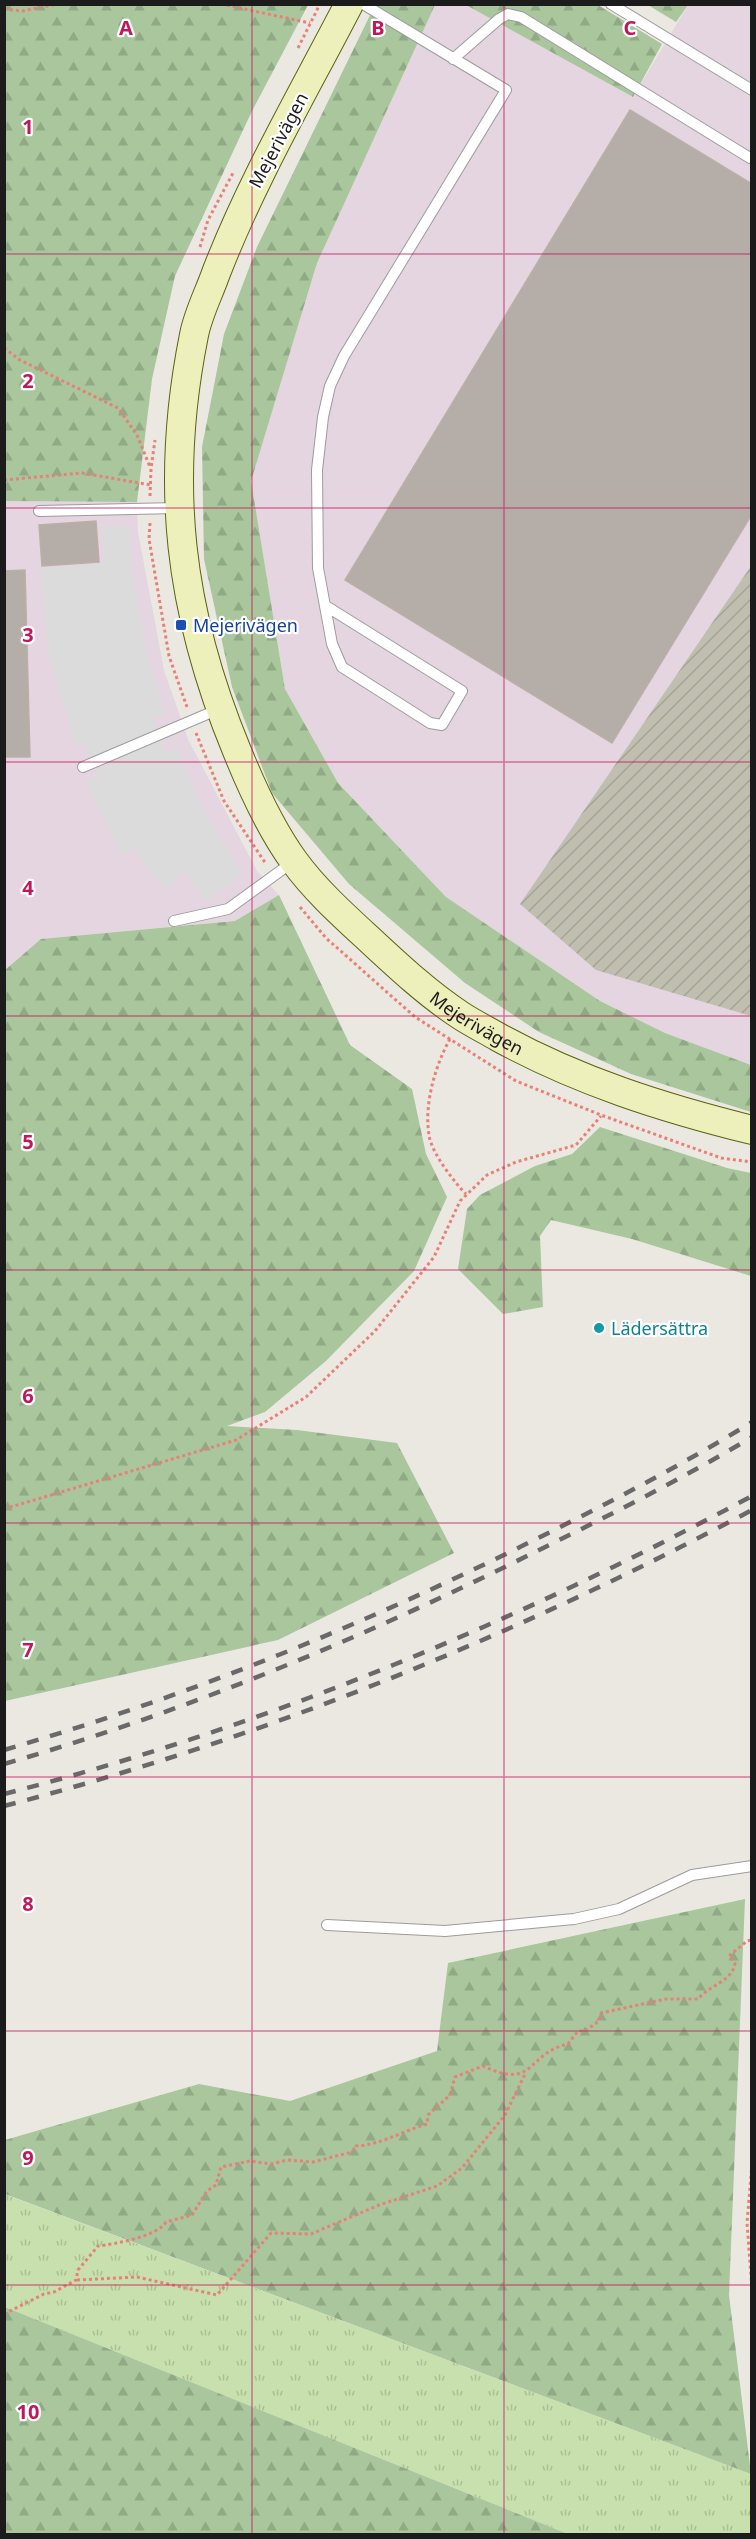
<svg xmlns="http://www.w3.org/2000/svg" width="756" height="2539" viewBox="0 0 756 2539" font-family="'Noto Sans',sans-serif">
<defs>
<pattern id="construction-furrows" width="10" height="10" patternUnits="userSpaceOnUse" patternTransform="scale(1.5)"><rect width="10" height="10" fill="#bfbeaf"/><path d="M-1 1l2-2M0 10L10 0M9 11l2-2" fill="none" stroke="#a4a396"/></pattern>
<pattern id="grass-tufts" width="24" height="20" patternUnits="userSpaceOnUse" patternTransform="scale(1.5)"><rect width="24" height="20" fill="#c7e0ad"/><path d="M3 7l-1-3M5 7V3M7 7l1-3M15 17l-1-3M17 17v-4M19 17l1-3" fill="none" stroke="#aac094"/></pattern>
<pattern id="forest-firs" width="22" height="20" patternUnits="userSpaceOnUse" patternTransform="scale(1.5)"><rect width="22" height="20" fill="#a9c69c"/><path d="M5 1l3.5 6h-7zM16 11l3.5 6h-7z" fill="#91aa86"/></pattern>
</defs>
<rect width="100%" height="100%" fill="#ebe8e2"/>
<path fill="#e4d5e1" d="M 435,5 L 466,5 L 633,97 L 688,5 L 751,5 L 751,1065 L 665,1033 L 600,1001 L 446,897 L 338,783 L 285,689 L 250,481 L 317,263 Z
M 5,501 L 137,502 L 138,532 L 164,670 L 188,739 L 257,871 L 279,895 L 235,921 L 41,939 L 5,970 Z"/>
<path fill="url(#construction-furrows)" d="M 751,566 L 751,1016 L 596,970 L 520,904 Z"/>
<path fill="url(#grass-tufts)" d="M 4,2194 L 751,2474 L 751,2534 L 568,2534 L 5,2307 Z"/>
<path fill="url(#forest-firs)" d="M 4,5 L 308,5 L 252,111 L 175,276 L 152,379 L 137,502 L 5,501 Z
M 375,5 L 435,5 L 317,263 L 251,481 L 285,689 L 338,783 L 446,897 L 600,1001 L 665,1033 L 751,1065 L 751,1112 L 631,1074 L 539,1032 L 465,983 L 349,884 L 272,793 L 232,687 L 204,559 L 202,447 L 224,334 L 257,247 Z
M 466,5 L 598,5 L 662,44 L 633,97 Z
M 648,5 L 688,5 L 676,22 Z
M 279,895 L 350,1045 L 412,1089 L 426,1154 L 447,1197 L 414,1271 L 326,1361 L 265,1412 L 227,1426 L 297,1430 L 397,1443 L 454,1553 L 278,1640 L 5,1701 L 5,970 L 41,939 L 235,921 Z
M 600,1127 L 727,1168 L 751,1173 L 751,1276 L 632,1239 L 551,1220 L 540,1236 L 543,1307 L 503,1314 L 458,1269 L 467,1209 L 480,1195 L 535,1166 L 572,1154 Z
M 745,1899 L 729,2295 L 751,2474 L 5,2194 L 5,2140 L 199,2084 L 290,2101 L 437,2051 L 448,1963 Z
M 5,2307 L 568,2534 L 5,2534 Z"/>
<path fill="#dbdbdb" d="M 129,526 L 131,562 L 147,653 L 165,714 L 153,718 L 166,753 L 177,749 L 204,811 L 242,874 L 207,902 L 185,872 L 164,890 L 133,849 L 123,855 L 86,782 L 99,776 L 86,744 L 76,747 L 49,652 L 40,569 L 105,563 L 101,528 Z"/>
<path fill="#b4ada8" stroke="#bbafa6" stroke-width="1.5" d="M 630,110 L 752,184 L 752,514 L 612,743 L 345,580 Z
M 96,521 L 99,562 L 42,566 L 39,525 Z
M 25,570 L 30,757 L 4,757 L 4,571 Z"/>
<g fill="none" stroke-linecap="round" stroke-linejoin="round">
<g stroke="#9c9c9c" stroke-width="12">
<path id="lane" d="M 611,4 L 752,90
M 453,59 L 499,19 L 508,14 L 521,17 L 750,158
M 39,511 L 178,508
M 326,606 L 462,691 L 442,725 L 430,723 L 342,667 L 332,644 L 318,568 L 317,470 L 323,417 L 330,386 L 344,356 L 506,90 L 363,4
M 83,767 L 219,709
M 174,921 L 228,909 L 294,861
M 327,1925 L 445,1931 L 574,1919 L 619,1909 L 692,1875 L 752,1866"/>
</g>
<g stroke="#5b6312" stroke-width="30">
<g id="secondary">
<path id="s1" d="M 349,4 C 303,93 252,180 216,273 C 209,293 198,314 194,335 C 164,484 179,611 237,751 C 252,788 270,828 294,861 C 315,890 344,916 370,940 C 398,966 428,994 460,1015 C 472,1023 486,1030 498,1037 C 578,1081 663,1108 752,1130"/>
</g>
</g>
<path stroke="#e78177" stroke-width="3" stroke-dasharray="3 3" stroke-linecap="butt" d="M 221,4 L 310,23
M 4,9 L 22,11 L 58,4
M 298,48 L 320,4
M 200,247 L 208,220 L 233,173
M 4,348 L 20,360 L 118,408 L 137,435 L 150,467
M 4,480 L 82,473 L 151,485
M 150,496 L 151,469 L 155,440
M 150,523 L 149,539 L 169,656 L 187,707
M 196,733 L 224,801 L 266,864
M 300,907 L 326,938 L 415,1017 L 516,1081 L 601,1115 L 721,1158 L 752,1162
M 450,1039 C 435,1066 424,1104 429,1135 C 431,1152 454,1182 466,1194
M 4,1509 L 236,1440 L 306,1397 L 375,1331 L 434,1257 L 460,1201 L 487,1175 L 516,1162 L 576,1145 L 601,1116
M 752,2164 L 747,2223 L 752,2289
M 77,2280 L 137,2277 L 217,2295 L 271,2233 L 311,2234 L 379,2205 L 437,2186 L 462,2168 L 505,2115 L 525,2074
M 4,2314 L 44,2294 L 54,2292 L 76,2280 L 78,2270 L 98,2246 C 115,2244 158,2236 166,2222 L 192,2215 L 207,2191 L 216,2185 L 221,2167 L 250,2161 L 271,2164 L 287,2160 L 313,2162 L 352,2152 L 356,2146 C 380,2145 403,2131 427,2124 L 428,2115 L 450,2095 L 455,2077 L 483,2066 C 536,2091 526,2053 568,2044 L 578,2031 L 585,2031 L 599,2021 L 601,2013 L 666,1999 L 698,1999 C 708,1986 733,1981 735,1963 L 729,1956 L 747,1941 L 752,1940"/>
<use href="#lane" stroke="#fff" stroke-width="10"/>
<use href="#secondary" stroke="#eef0bb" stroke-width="28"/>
<path stroke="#696969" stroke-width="4.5" stroke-dasharray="12 12" stroke-linecap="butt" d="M 4,1750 C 182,1698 354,1629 520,1547 C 599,1508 677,1468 752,1422
M 4,1764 C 188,1711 365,1637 535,1552 C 608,1516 682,1479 752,1437
M 4,1794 C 265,1727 515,1623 752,1496
M 4,1806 C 265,1738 515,1636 752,1510"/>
</g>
<path fill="none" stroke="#c2185b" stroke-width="1.5" stroke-opacity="0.55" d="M 252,4 L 252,2534M 504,4 L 504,2534M 4,254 L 752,254M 4,508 L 752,508M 4,762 L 752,762M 4,1016 L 752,1016M 4,1270 L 752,1270M 4,1523 L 752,1523M 4,1777 L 752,1777M 4,2031 L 752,2031M 4,2285 L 752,2285"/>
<rect fill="#1a4fb4" stroke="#fff" stroke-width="2" x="175" y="619" width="12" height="12" rx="3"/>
<circle fill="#0f9aa8" stroke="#fff" stroke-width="2" cx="599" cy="1328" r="6"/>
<g text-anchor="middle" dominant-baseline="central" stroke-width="4.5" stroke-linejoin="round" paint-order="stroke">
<g font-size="18" fill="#1b1b1b" stroke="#fff">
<text transform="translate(278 140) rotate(-62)">Mejerivägen</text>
<text stroke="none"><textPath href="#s1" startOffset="1161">Mejerivägen</textPath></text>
</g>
<g font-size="18" fill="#164399" stroke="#fff" text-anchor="start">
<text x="193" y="625">Mejerivägen</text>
</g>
<g font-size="18" fill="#0d838f" stroke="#fff" text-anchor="start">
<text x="611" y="1328">Lädersättra</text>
</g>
</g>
<g font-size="20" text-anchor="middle" font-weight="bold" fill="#c2185b" stroke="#fff" stroke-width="4.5" stroke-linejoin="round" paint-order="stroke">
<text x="126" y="35">A</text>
<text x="378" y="35">B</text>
<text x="630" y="35">C</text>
<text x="28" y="134">1</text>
<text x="28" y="388">2</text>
<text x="28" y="642">3</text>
<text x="28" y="895">4</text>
<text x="28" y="1149">5</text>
<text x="28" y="1403">6</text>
<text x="28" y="1657">7</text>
<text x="28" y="1911">8</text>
<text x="28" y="2165">9</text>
<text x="28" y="2419">10</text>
</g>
<rect width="756" height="2539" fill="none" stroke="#1b1b1b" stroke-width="12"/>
</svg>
